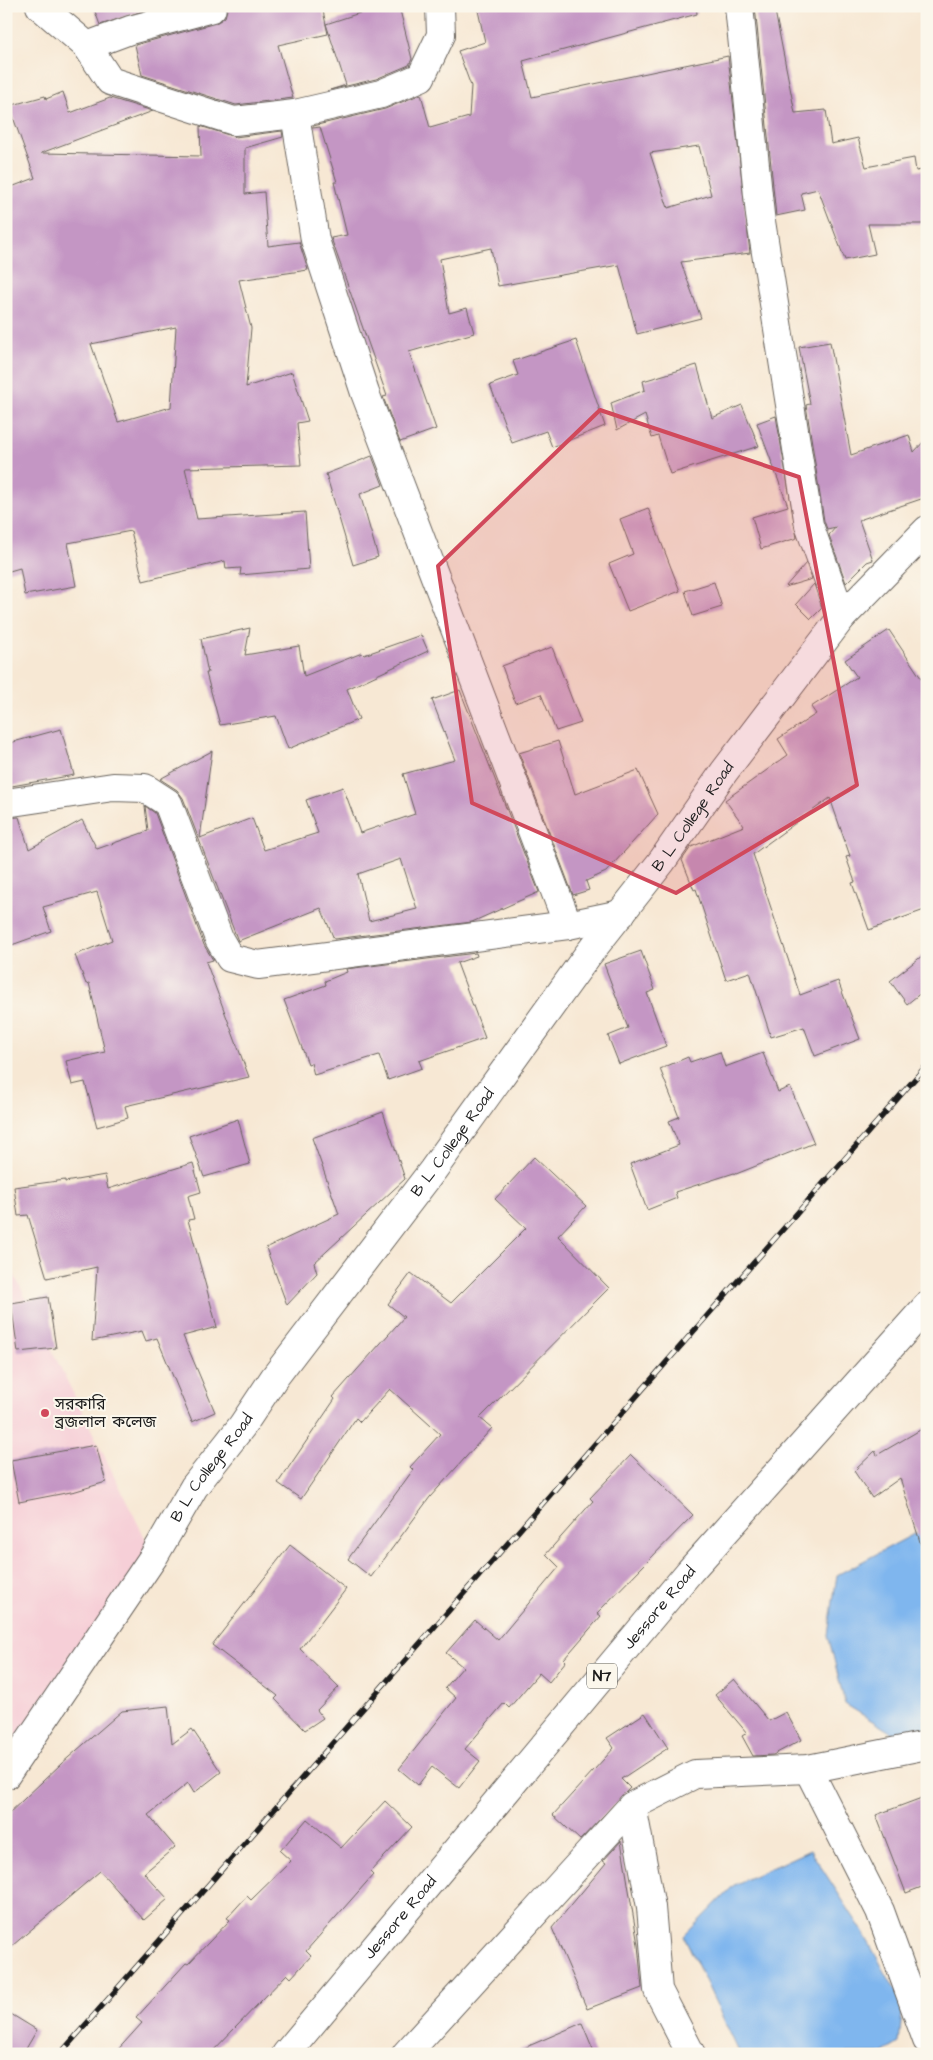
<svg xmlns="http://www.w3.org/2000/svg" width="933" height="2060" viewBox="0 0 933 2060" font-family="'Architects Daughter','Noto Sans Bengali',sans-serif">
<rect width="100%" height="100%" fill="#fbf7ec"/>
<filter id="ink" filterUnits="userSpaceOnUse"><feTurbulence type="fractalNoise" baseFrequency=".02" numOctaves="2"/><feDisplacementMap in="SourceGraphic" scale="10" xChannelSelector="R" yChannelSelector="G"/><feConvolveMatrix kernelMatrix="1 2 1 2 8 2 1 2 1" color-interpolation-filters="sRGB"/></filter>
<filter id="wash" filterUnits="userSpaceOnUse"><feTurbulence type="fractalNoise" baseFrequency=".0096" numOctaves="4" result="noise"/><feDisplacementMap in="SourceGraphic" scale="20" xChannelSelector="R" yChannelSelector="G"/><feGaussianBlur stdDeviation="1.12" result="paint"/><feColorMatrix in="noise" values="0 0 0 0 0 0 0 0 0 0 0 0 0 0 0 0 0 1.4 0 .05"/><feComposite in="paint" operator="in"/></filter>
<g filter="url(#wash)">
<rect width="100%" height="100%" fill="#f7e8d4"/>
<path fill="#f6cfd7" d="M 6,1203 L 12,1270 L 154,1556 L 6,1775 Z"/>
<path fill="#7fb6ee" stroke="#4e6985" d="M 914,1534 L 927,1536 L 927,1729 L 900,1738 L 845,1704 L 828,1635 L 837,1575 Z
M 810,1850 L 860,1927 L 903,2004 L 899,2043 L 881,2054 L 740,2054 L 684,1936 L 734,1885 Z"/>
<g id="blocks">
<path fill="#c496c4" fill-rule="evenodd" d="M 93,6 L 158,6 L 100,25 Z
M 228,6 L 322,6 L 328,34 L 278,45 L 293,98 L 236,105 L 142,75 L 135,45 L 216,23 L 225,17 Z
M 381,6 L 399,6 L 412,59 L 409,65 L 376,79 L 330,90 L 346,85 L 326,24 Z
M 477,6 L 696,6 L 697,14 L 523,61 L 532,97 L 728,56 L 750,253 L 681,262 L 701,318 L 637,334 L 619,265 L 498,286 L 491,248 L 440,259 L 449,313 L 467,308 L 474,333 L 409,352 L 436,429 L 400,442 L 383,397 L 387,396 L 331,238 L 347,235 L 334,182 L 337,182 L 320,127 L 313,128 L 313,126 L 385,109 L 421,94 L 430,128 L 469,117 L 471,86 L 458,51 L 485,42 ZM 699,146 L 711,195 L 668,208 L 650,153 Z
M 755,6 L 774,6 L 795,113 L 826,110 L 831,144 L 858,138 L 866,167 L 914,158 L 916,171 L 927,169 L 927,224 L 868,224 L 875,254 L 845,260 L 818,189 L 801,193 L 805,210 L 776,216 Z
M 63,92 L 70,113 L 110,98 L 153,111 L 41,153 L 201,156 L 200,126 L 235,137 L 282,131 L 283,137 L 245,148 L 245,194 L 264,192 L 268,246 L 299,242 L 308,270 L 239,280 L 251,328 L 246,387 L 292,372 L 308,421 L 297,423 L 301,465 L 185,468 L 197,519 L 305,512 L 309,569 L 240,575 L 241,568 L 226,569 L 225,561 L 143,581 L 131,531 L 68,543 L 76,586 L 25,595 L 20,568 L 6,572 L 6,189 L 35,178 L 9,106 L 45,96 L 46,99 ZM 176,327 L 171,407 L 118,422 L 91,344 Z
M 576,340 L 605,426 L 552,447 L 546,431 L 512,443 L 490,385 L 518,375 L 513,361 Z
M 830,342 L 851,455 L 909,435 L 914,452 L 927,438 L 927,497 L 859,520 L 873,560 L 867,562 L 846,583 L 829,535 L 836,527 L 827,529 L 824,521 L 806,405 L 810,404 L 799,347 Z
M 697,365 L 712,418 L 742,405 L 759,446 L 670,474 L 658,436 L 652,438 L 645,415 L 617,430 L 611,403 L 645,390 L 643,381 Z
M 776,416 L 797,538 L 761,549 L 752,517 L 788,506 L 757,423 Z
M 372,456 L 383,485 L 360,494 L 378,557 L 353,565 L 326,474 Z
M 648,508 L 680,591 L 628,611 L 609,564 L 633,554 L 620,519 Z
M 806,563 L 812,579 L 785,587 Z
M 714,582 L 722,607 L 693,616 L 685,591 Z
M 814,584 L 822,608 L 811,619 L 796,604 Z
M 250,628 L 245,655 L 299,646 L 304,676 L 362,653 L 364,655 L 421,635 L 428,651 L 347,689 L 359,719 L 288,749 L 276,716 L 220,725 L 206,673 L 208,673 L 201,639 Z
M 889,630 L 923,681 L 927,692 L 927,909 L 869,930 L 852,883 L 855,882 L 846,857 L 850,856 L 830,798 L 753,854 L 800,995 L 838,981 L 860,1039 L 815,1056 L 804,1027 L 771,1037 L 750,972 L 726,980 L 696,889 L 694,890 L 682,860 L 691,847 L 744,826 L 725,800 L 788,755 L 778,739 L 816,714 L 811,707 L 857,677 L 845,660 Z
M 552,647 L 581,723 L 556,731 L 541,694 L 515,703 L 502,666 Z
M 460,690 L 539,892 L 472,922 L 334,939 L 321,908 L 238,941 L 183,798 L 177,790 L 160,779 L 212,751 L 200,838 L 252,818 L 264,850 L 318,833 L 306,800 L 343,787 L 360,833 L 415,814 L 403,774 L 455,760 L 432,700 ZM 401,859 L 417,909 L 369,921 L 358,874 Z
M 61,729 L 74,775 L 6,787 L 6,744 Z
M 558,741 L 575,794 L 638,770 L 658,814 L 606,872 L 586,881 L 589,890 L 573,895 L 519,753 Z
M 145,806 L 155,813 L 204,945 L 213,960 L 206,962 L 249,1077 L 125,1106 L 128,1118 L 97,1127 L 85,1082 L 72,1085 L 66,1061 L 105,1052 L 89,983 L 86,984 L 75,955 L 112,940 L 97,892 L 43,907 L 51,931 L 6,947 L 6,818 L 19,817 L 29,849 L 82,820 L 97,849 L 148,831 Z
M 641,951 L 655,990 L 647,993 L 666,1046 L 619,1064 L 608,1036 L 628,1028 L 604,964 Z
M 927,952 L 927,988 L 907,1004 L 890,981 Z
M 476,953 L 477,956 L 457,963 L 485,1038 L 419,1061 L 422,1068 L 388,1080 L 379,1055 L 314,1075 L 311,1063 L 308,1064 L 284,1000 L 326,985 L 325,981 L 347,972 L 346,969 Z
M 720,1052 L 725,1067 L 763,1053 L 778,1092 L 790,1087 L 814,1143 L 736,1174 L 734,1173 L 675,1192 L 677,1198 L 647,1210 L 630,1164 L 679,1145 L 669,1121 L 679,1117 L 660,1069 L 688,1057 L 690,1062 Z
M 383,1112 L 405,1179 L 314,1263 L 317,1273 L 287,1305 L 266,1248 L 339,1214 L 312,1138 Z
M 238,1119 L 250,1164 L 204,1177 L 189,1136 Z
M 534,1157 L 586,1206 L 558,1236 L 609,1288 L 480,1418 L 492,1428 L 430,1497 L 371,1577 L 348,1559 L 413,1470 L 410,1467 L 440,1434 L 390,1389 L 360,1422 L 356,1418 L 301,1499 L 278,1483 L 335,1399 L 333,1397 L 404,1317 L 388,1304 L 411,1273 L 451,1303 L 526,1228 L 495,1199 Z
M 193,1163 L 201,1192 L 188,1196 L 194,1219 L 188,1220 L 217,1327 L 183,1336 L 215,1412 L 192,1422 L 157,1338 L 146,1341 L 142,1331 L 92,1341 L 97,1267 L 47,1278 L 28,1215 L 18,1216 L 14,1187 L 65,1180 L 65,1182 L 105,1175 L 108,1189 Z
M 48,1297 L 56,1348 L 18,1352 L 11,1303 Z
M 927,1426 L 927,1544 L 921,1545 L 900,1478 L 872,1498 L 854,1471 L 875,1451 L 877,1455 Z
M 96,1445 L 106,1482 L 76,1491 L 19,1502 L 11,1460 Z
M 631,1455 L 693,1515 L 597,1613 L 601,1616 L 564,1659 L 566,1661 L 549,1682 L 539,1673 L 509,1708 L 504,1703 L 465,1749 L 480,1761 L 459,1788 L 432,1767 L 418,1785 L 399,1769 L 456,1698 L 445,1688 L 463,1667 L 446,1653 L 475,1620 L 498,1640 L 559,1567 L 546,1554 L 593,1501 L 590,1498 Z
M 290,1545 L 346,1589 L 300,1649 L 339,1687 L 317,1710 L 323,1718 L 305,1730 L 275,1699 L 278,1696 L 212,1645 Z
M 734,1679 L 769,1721 L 786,1712 L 801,1740 L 773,1755 L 753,1756 L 742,1736 L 747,1733 L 715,1695 Z
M 168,1706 L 172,1744 L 192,1729 L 221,1772 L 194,1793 L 188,1783 L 148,1815 L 175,1847 L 144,1873 L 168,1899 L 144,1920 L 100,1871 L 6,1951 L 6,1816 L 61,1764 L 122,1711 Z
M 645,1713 L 668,1748 L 621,1779 L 630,1788 L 580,1840 L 553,1815 L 614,1748 L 607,1738 Z
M 927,1796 L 927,1885 L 906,1893 L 876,1815 Z
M 385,1801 L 412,1827 L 370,1872 L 373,1875 L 306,1951 L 311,1956 L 291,1978 L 287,1974 L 210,2054 L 114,2054 L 142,2023 L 136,2018 L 186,1963 L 188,1964 L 230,1920 L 227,1918 L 247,1896 L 251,1900 L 291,1861 L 280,1851 L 307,1819 L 341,1848 Z
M 621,1841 L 638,1945 L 642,1988 L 587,2009 L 552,1928 L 606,1863 L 603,1861 Z
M 6,2011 L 37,2030 L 23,2054 L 6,2054 Z
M 582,2023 L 595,2054 L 510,2054 Z"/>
</g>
</g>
<g filter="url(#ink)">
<use href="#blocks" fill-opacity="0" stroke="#69635c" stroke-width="1"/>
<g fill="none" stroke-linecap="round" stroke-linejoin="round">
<g stroke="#69635c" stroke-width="30">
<g id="street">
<path d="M 40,6 L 87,46 L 110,81 L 234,121 L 295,114 L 381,94 L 421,77 L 441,35 L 440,6"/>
<path d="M 739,6 L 760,215 L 809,525 L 842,617"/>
<path d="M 87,46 L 130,30 L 212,8 L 212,6"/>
<path d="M 295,114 L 315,240 L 365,393 L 568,925"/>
<path d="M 6,803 L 113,787 L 145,788 L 168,803 L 219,939 L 230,958 L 258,965 L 568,925 L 621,914"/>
<path d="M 808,1769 L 880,1911 L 927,2040"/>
<path id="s1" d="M 6,1775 L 154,1556 L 194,1487 L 242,1426 L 274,1378 L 433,1170 L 587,956 L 662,861 L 724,772 L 842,617 L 927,530"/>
<path d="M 632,1806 L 651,1907 L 658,1990 L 691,2054"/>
<path d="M 406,2054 L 632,1806 L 695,1774 L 808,1769 L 927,1745"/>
</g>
</g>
<g stroke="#69635c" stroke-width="30">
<g id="highway">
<path id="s2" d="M 286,2054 L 690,1571 L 927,1306"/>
</g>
</g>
<use href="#street" stroke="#fff" stroke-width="28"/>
<use href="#highway" stroke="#fff" stroke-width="28"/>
<g stroke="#1c1c1c" stroke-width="5.5">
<path id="rail" d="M 60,2054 L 927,1065"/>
</g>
<use href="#rail" stroke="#fbf7ec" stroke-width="4" stroke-dasharray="11" stroke-linecap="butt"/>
</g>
</g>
<path fill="#d1495b" fill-opacity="0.2" stroke="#d1495b" stroke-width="4" stroke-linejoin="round" d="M 600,410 L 799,477 L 857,785 L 676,893 L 472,803 L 438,566 Z"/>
<circle fill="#d1495b" stroke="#fbf7ec" stroke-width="2" cx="45" cy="1413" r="5"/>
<g text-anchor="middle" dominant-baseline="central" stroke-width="4" stroke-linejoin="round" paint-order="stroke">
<rect fill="#fbf7ec" stroke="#5f5e5a" stroke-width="1" x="587" y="1663.5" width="30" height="25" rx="4"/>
<g font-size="15" font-weight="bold" fill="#1c1c1c">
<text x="602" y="1676">N7</text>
</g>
<g font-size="16" fill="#1c1c1c" stroke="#fbf7ec">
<text stroke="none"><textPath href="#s1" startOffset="1180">B L College Road</textPath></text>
<text stroke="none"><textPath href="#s1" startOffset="775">B L College Road</textPath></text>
<text stroke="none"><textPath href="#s1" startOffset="370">B L College Road</textPath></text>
<text stroke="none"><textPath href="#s2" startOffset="582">Jessore Road</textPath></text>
<text stroke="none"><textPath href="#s2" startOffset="178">Jessore Road</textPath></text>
</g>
<g font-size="16" fill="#1c1c1c" stroke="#fbf7ec" text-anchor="start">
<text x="55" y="1404">সরকারি<tspan x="55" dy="18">ব্রজলাল কলেজ</tspan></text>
</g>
</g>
<rect width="933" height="2060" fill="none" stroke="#fbf7ec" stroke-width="25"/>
</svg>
